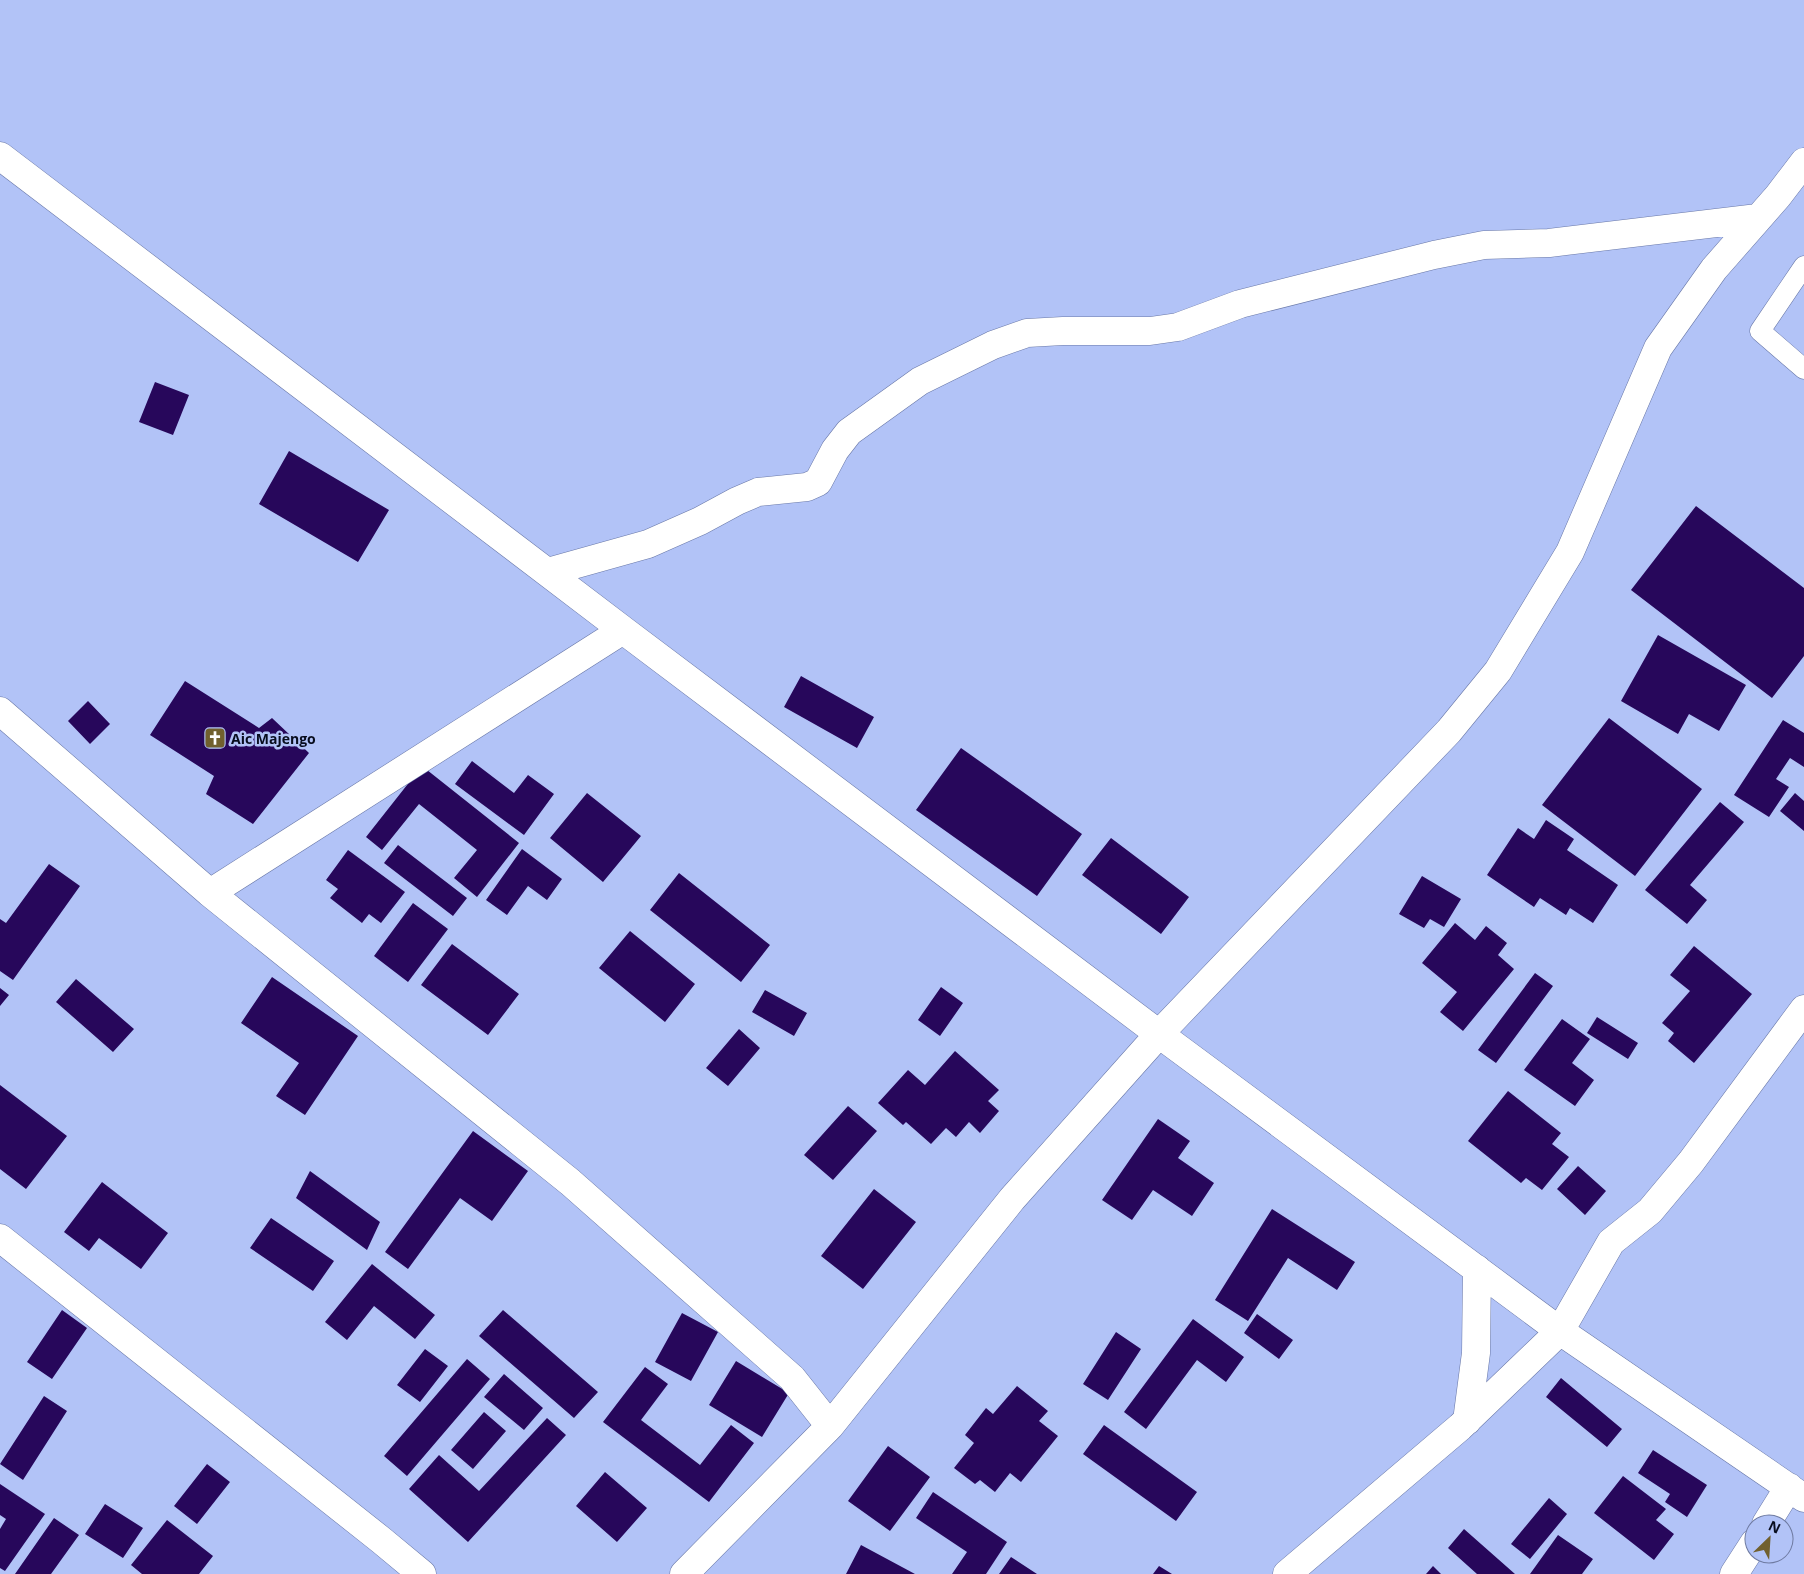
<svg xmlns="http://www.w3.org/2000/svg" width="1804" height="1574" viewBox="0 0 1804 1574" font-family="'Open Sans',sans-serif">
<rect width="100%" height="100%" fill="#b2c3f7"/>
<path fill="#27075b" d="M 155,382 L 189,395 L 173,435 L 139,422 Z
M 289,451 L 389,510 L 358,562 L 259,504 Z
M 1696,506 L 1804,588 L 1804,656 L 1772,698 L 1631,590 Z
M 1658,635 L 1746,685 L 1719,731 L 1689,714 L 1678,734 L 1621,701 Z
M 801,676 L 874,717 L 857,748 L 784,707 Z
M 185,681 L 259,728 L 272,718 L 309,753 L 253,824 L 206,794 L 214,776 L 150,735 Z
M 88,701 L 110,724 L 90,744 L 68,721 Z
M 1609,718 L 1702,789 L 1635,876 L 1542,805 Z
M 1783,720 L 1804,733 L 1804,767 L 1790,758 L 1776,779 L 1789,787 L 1769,817 L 1734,795 Z
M 961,748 L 1082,834 L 1037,896 L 916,810 Z
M 472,761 L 514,793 L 528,775 L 554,794 L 524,835 L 455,784 Z
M 422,766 L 519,843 L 477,897 L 454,878 L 477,850 L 419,804 L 382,850 L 366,837 Z
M 587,793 L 641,836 L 603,882 L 550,838 Z
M 1795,793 L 1804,801 L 1804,831 L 1780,811 Z
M 1720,802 L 1744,822 L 1690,885 L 1707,900 L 1687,924 L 1645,890 Z
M 1546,820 L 1574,839 L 1567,850 L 1618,885 L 1593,923 L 1570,908 L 1566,915 L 1540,898 L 1534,907 L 1487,875 L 1518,828 L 1534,839 Z
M 1111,838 L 1189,897 L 1161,934 L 1082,875 Z
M 398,845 L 467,898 L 453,916 L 384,863 Z
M 522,849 L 562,879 L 547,900 L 528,886 L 507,915 L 486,900 Z
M 348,850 L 405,892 L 381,923 L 369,914 L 362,923 L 330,898 L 338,889 L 326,880 Z
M 49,864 L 80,886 L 13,980 L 0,971 L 0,919 L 6,923 Z
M 679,873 L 770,945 L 741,982 L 650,910 Z
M 1422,876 L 1461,899 L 1444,927 L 1430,919 L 1424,928 L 1399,914 Z
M 413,903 L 448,929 L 408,982 L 374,956 Z
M 1455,923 L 1475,940 L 1486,926 L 1507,943 L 1498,955 L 1514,969 L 1463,1031 L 1440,1012 L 1457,992 L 1422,963 Z
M 630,931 L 695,984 L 665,1022 L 599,968 Z
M 452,944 L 519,994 L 488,1035 L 421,985 Z
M 1694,946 L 1752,994 L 1694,1063 L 1668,1041 L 1674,1033 L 1662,1023 L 1690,991 L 1670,975 Z
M 1535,973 L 1553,986 L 1496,1063 L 1478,1050 Z
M 272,977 L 358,1036 L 305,1115 L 276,1096 L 299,1063 L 241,1023 Z
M 76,979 L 134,1029 L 113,1052 L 56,1002 Z
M 941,987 L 963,1003 L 940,1036 L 918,1020 Z
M 0,988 L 9,995 L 0,1006 Z
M 765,990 L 807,1013 L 794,1036 L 752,1012 Z
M 1597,1017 L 1638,1043 L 1628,1059 L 1587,1033 Z
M 1562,1019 L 1590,1039 L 1572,1063 L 1594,1080 L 1575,1106 L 1524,1070 Z
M 739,1029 L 760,1048 L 728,1086 L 706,1068 Z
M 955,1051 L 999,1090 L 988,1101 L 999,1111 L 980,1133 L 969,1122 L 956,1137 L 946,1128 L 931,1144 L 906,1122 L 903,1125 L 878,1103 L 908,1070 L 925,1085 Z
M 0,1085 L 67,1136 L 26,1189 L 0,1169 Z
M 1508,1091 L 1561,1133 L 1552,1144 L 1569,1157 L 1542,1190 L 1526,1178 L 1521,1183 L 1468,1141 Z
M 848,1106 L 877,1131 L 833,1180 L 804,1155 Z
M 1158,1119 L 1190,1141 L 1178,1158 L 1214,1183 L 1192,1216 L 1153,1190 L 1132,1220 L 1102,1200 Z
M 473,1131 L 528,1171 L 492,1221 L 460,1198 L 408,1269 L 385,1252 Z
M 1578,1166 L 1606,1191 L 1585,1215 L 1557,1189 Z
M 310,1171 L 380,1222 L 367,1250 L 296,1198 Z
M 102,1182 L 168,1233 L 141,1269 L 99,1238 L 89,1251 L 64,1232 Z
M 874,1189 L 916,1222 L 863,1289 L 821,1256 Z
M 1272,1209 L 1355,1262 L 1337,1290 L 1288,1258 L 1248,1321 L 1215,1300 Z
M 271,1218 L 334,1261 L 313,1291 L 250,1248 Z
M 372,1264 L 435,1315 L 415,1339 L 374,1306 L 347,1340 L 325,1322 Z
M 62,1310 L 87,1328 L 52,1379 L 27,1362 Z
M 503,1310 L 598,1392 L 574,1418 L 479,1336 Z
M 682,1313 L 718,1332 L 691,1381 L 655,1362 Z
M 1257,1314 L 1293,1340 L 1279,1359 L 1244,1333 Z
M 1193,1319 L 1244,1357 L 1226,1382 L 1197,1360 L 1146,1429 L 1124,1412 Z
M 1116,1332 L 1141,1349 L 1108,1400 L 1083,1384 Z
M 425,1349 L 448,1366 L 420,1402 L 397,1385 Z
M 467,1359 L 490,1379 L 407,1476 L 384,1456 Z
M 736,1361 L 789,1393 L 762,1437 L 709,1405 Z
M 645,1367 L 668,1384 L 641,1420 L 700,1465 L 731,1425 L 754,1443 L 709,1502 L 603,1422 Z
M 504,1374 L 543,1408 L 524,1430 L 484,1397 Z
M 1561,1378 L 1622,1429 L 1607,1447 L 1546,1397 Z
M 1017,1386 L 1048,1411 L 1039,1421 L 1058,1436 L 1021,1482 L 1010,1473 L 995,1492 L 980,1480 L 975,1484 L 954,1468 L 974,1443 L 965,1435 L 986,1408 L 993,1414 Z
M 44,1396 L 67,1411 L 23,1480 L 0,1464 Z
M 484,1412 L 506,1431 L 473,1469 L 451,1450 Z
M 547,1418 L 566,1435 L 468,1542 L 409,1489 L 439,1455 L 479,1491 Z
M 1104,1425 L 1197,1492 L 1176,1521 L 1083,1454 Z
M 888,1446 L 930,1477 L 890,1531 L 848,1501 Z
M 1653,1450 L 1707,1485 L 1687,1517 L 1665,1502 L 1670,1494 L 1638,1473 Z
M 207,1464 L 230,1482 L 197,1524 L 174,1506 Z
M 605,1472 L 647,1508 L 617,1542 L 576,1506 Z
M 1623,1476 L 1666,1509 L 1656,1520 L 1674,1534 L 1654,1560 L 1594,1513 Z
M 0,1484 L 45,1514 L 5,1571 L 0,1568 L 0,1529 L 6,1519 L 0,1515 Z
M 933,1492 L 1007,1542 L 986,1574 L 952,1574 L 967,1552 L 916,1518 Z
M 1549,1498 L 1567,1514 L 1530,1559 L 1511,1544 Z
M 105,1504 L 143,1528 L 123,1558 L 85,1534 Z
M 54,1518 L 79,1535 L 51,1574 L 15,1574 Z
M 167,1520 L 213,1556 L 199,1574 L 142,1574 L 131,1565 Z
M 1464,1529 L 1515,1574 L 1477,1574 L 1448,1548 Z
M 1558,1535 L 1593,1559 L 1582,1574 L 1530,1574 Z
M 861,1545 L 915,1574 L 846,1574 Z
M 1011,1557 L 1037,1574 L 999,1574 Z
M 1159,1566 L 1172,1574 L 1153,1574 Z
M 1433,1566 L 1441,1574 L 1426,1574 Z"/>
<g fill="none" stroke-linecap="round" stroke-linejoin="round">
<g stroke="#6978a8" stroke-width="21">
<path id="lane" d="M 1804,266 L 1760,331 L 1804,369"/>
</g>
<g stroke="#6978a8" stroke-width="29">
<path id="street" d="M 0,156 L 623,630
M 548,572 L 648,544 L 700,521 L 737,501 L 758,492 L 807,487 L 818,482 L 835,450 L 849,432 L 920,381 L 993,345 L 1027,333 L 1063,331 L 1150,331 L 1178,327 L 1240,304 L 1434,255 L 1484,245 L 1549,243 L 1758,218
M 0,711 L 210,893 L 570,1182 L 792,1378 L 830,1426
M 210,893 L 623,630 L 1159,1034 L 1560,1331 L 1804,1498
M 0,1238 L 381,1540 L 422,1574
M 1467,1421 L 1476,1353 L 1477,1269
M 1766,1524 L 1789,1487
M 684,1574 L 830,1426 L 1012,1199 L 1159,1034 L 1449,731 L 1498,671 L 1570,552 L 1658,348 L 1714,269 L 1778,196 L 1804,162
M 1287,1574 L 1460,1427 L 1560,1331 L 1611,1242 L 1650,1211 L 1691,1162 L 1804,1009
M 1734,1574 L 1754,1543"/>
</g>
<use href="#lane" stroke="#fff" stroke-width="20"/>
<use href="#street" stroke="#fff" stroke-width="28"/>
</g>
<defs>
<g id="church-square" transform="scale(1.125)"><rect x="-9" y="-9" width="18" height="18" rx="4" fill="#71602e" stroke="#b2c3f7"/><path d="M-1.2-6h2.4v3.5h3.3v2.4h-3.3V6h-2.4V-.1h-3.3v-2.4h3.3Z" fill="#fff"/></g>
</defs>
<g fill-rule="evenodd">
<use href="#church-square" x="215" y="738"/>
</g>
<g text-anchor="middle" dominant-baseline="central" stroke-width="5" stroke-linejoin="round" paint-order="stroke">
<g font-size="14" font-weight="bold" fill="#080d1e" stroke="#b2c3f7" text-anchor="start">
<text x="231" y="738">Aic Majengo</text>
</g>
</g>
<g transform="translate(1769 1539) rotate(25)"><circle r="24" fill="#b2c3f7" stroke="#6e7aa0"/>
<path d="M0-4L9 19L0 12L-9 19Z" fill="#71602e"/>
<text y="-8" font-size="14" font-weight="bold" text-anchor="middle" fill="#080d1e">N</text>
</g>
</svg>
